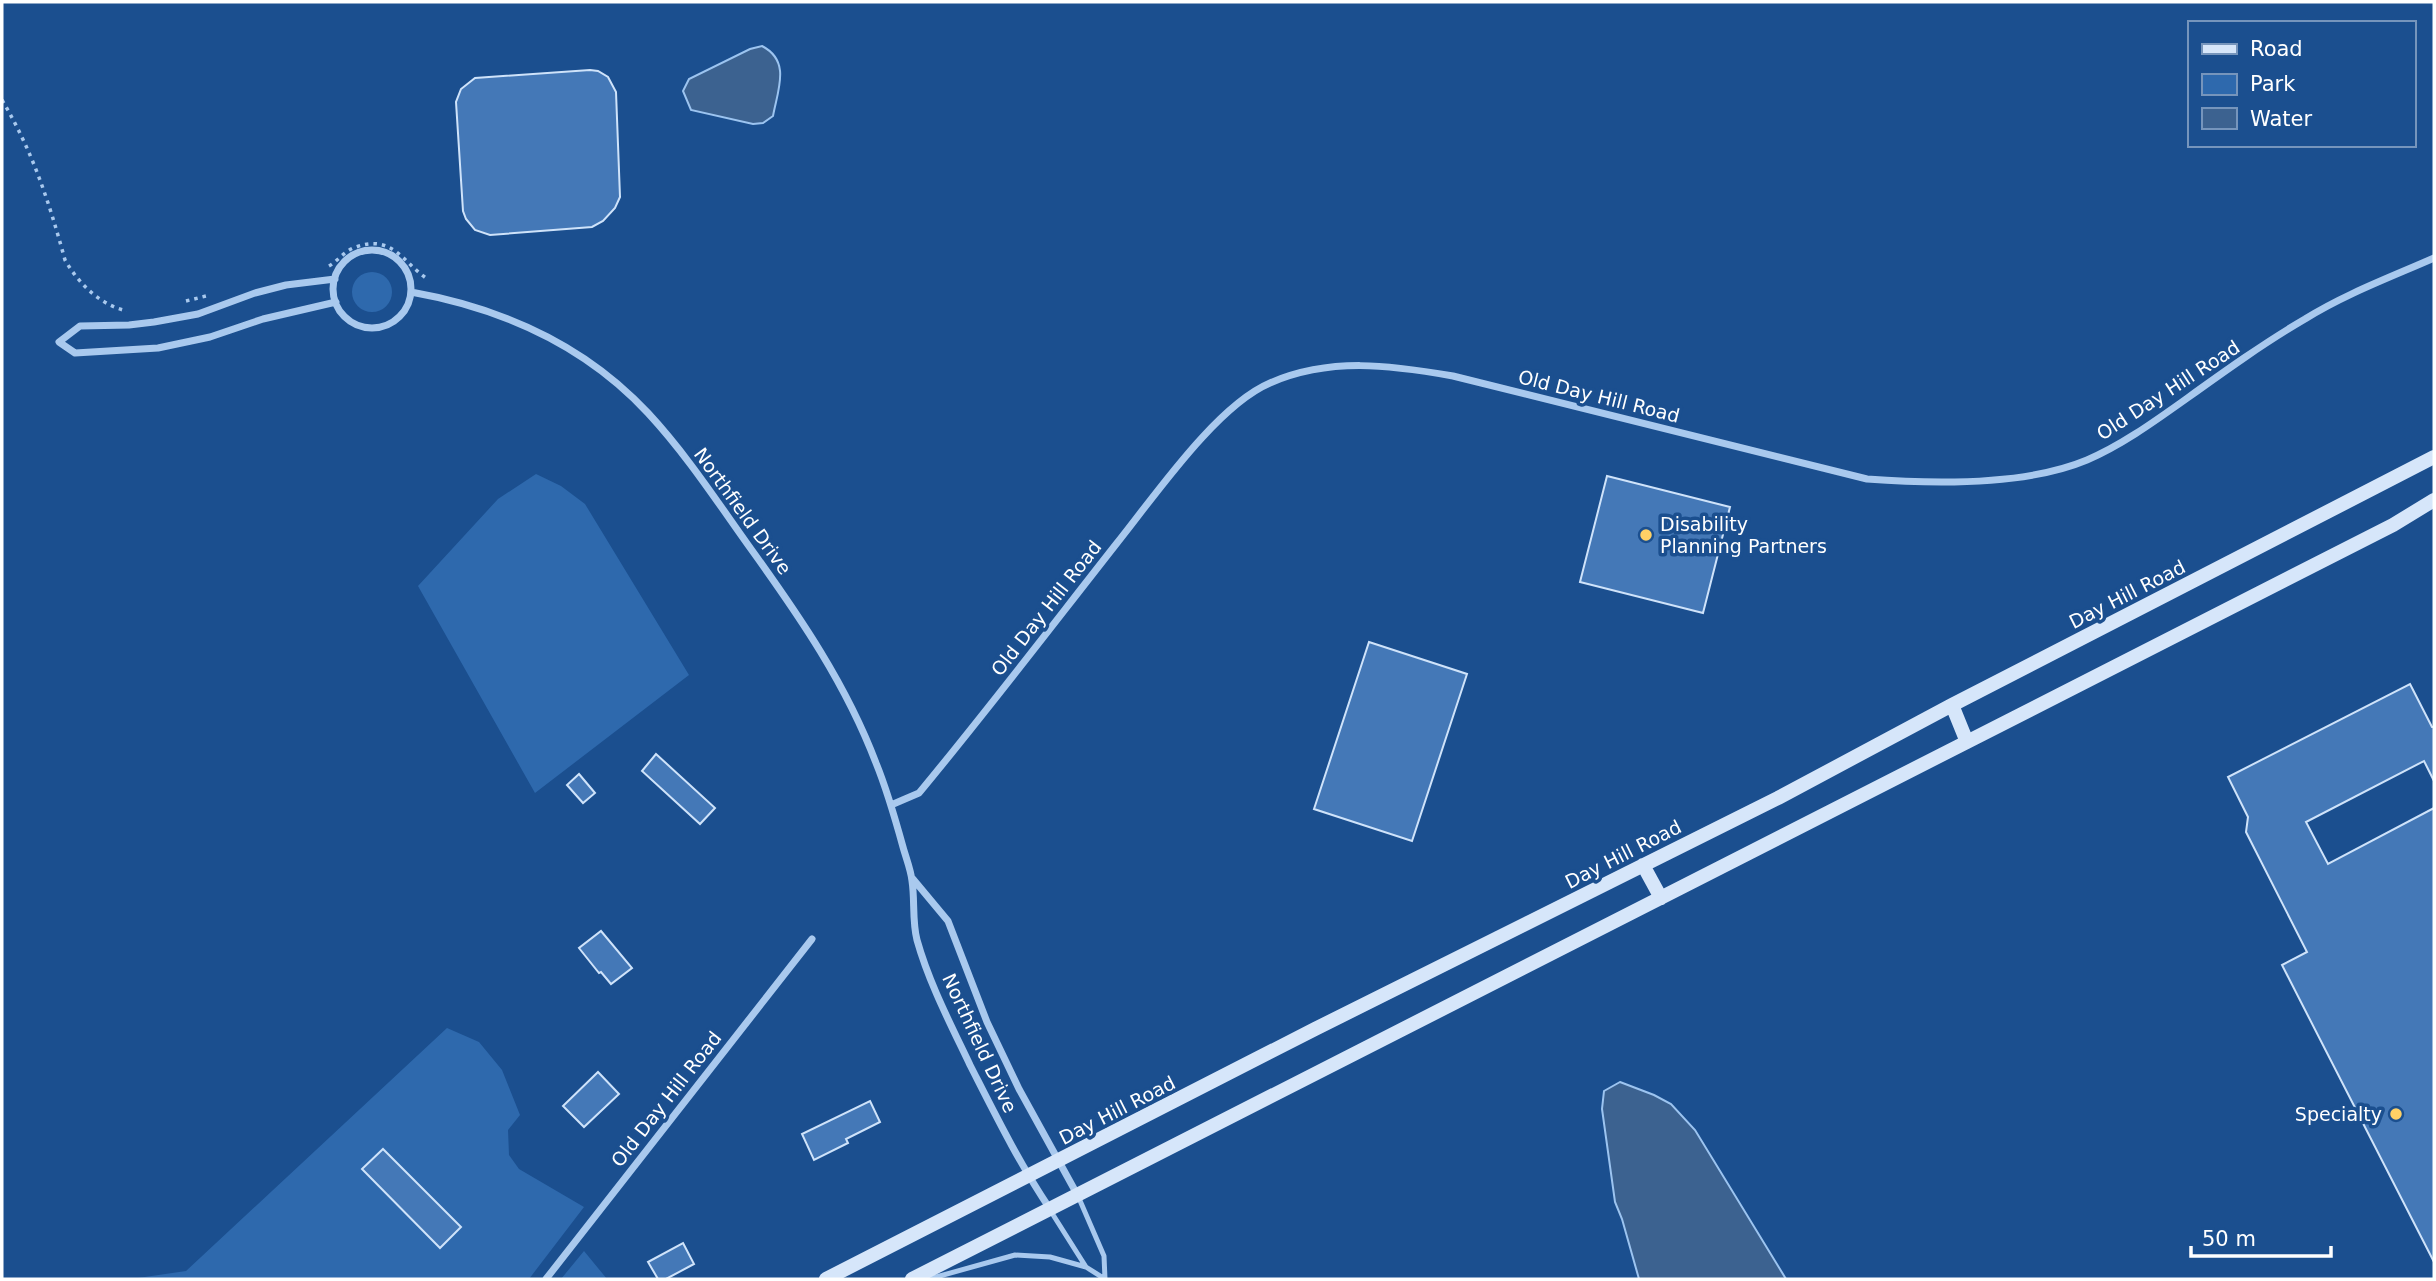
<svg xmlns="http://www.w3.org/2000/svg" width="2436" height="1281" viewBox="0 0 2436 1281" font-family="'DejaVu Sans',sans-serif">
<rect width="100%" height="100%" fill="#1b4f8f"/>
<path fill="#2e69ad" d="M352 292a20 20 0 1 1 40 0a20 20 0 1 1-40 0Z
M 536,474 L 561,486 L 585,504 L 689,675 L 535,793 L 418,586 L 498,499 Z
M 447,1028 L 479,1042 L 502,1070 L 520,1115 L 508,1130 L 509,1155 L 519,1169 L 584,1207 L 529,1279 L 131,1279 L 186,1271 Z
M 584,1251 L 607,1279 L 561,1279 Z"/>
<path fill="#3c6290" stroke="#9cc4f0" stroke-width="2" d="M 762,46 C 791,61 778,89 773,116 L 763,123 L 753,124 L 691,110 L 683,91 L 689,79 L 750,49 Z
M 1620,1082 L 1654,1095 L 1671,1104 L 1695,1130 L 1786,1279 L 1639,1279 L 1622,1219 L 1615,1202 L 1602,1109 L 1604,1091 Z"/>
<path fill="#4478b7" stroke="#cfe3fa" stroke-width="2" d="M 590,70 L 598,71 L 608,77 L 616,92 L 620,197 L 615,208 L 603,221 L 592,227 L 490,235 L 475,230 L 466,219 L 463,211 L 456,102 L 461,89 L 475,78 Z
M 1607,476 L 1730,507 L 1703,613 L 1580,582 Z
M 1369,642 L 1467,674 L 1412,841 L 1314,809 Z
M 2410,684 L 2432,727 L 2434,727 L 2434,781 L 2424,761 L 2306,822 L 2328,864 L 2434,808 L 2434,1262 L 2282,965 L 2307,952 L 2246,832 L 2248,817 L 2228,777 Z
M 656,754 L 715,808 L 700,824 L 642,771 Z
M 579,774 L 595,793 L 583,803 L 567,785 Z
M 601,931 L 632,968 L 611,984 L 601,972 L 599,973 L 579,948 Z
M 598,1072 L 619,1094 L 584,1127 L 563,1106 Z
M 870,1101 L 880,1122 L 846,1139 L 848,1143 L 814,1160 L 802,1134 Z
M 383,1149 L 461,1227 L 440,1248 L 362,1169 Z
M 683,1243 L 694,1264 L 666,1279 L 658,1279 L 648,1262 Z"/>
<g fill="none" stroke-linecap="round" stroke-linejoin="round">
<path stroke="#a9c9ee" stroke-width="3.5" stroke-dasharray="3.5 5" stroke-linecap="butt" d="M 2,100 C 33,152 49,202 65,260 C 79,284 100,305 127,311
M 329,266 C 338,261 345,250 356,247 C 392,234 403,262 426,278
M 186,301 L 206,296"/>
<path stroke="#a9c9ee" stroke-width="5" d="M 1050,1210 L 1086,1267 L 1105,1279 L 1104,1256 L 1078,1196
M 929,1279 L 1015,1255 L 1050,1257 L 1086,1267"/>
<path stroke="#a9c9ee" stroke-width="7" d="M333 289a39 39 0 1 1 78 0a39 39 0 1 1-78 0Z
M 335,279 L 286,285 L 255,293 L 198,314 L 154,322 L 129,325 L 80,326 L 59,342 L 75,353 L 158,348 L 210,337 L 263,319 L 336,302
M 411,292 C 501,308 585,345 648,413 C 687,455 718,503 751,549 C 800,617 846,684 876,763 C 887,790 895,818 903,847 C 906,858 911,870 912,881 C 915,900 912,921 917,940 C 929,983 951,1025 970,1065 C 995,1114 1019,1163 1050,1209
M 891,805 L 919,793 C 987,711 1051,627 1117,543 C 1154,497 1216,406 1270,383 C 1330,357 1390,365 1453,376 L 1867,479 C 1933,484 2025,486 2087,460 C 2122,445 2155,421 2186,399 C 2225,371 2264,343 2305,319 C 2345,294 2391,277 2434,258
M 913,879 L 948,921 L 987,1022 L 1019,1089 L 1078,1196
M 546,1279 L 812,939"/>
<path stroke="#d6e6fa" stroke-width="14" d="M 1952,705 L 1967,742
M 1643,865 L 1661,898
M 826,1279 L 1315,1029 L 1778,798 L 1952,705 L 2434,457
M 912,1279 L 2393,525 L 2434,500"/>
</g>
<g fill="#ffd166" stroke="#1b4f8f" stroke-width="2.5">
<circle cx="1646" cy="535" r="7"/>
<circle cx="2396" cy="1114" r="7"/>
</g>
<g text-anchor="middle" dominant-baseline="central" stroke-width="7" stroke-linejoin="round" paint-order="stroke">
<g font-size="19" fill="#fff" stroke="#1b4f8f">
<text transform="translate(2168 390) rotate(-33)">Old Day Hill Road</text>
<text transform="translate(1599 396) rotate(14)">Old Day Hill Road</text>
<text transform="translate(743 511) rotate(54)">Northfield Drive</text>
<text transform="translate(2127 594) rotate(-27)">Day Hill Road</text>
<text transform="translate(1046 608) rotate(-52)">Old Day Hill Road</text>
<text transform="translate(1623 854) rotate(-27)">Day Hill Road</text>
<text transform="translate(980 1043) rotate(65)">Northfield Drive</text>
<text transform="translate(666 1099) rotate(-52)">Old Day Hill Road</text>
<text transform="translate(1117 1110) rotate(-27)">Day Hill Road</text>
</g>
<g font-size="19" fill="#fff" stroke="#1b4f8f" text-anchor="start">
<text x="1660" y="524">Disability<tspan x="1660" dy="22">Planning Partners</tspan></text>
<text x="2382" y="1114" text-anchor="end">Specialty</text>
</g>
</g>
<rect width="2436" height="1281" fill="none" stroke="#ffffff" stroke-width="7"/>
<rect x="2188" y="21" width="228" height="126" fill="#1b4f8f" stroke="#7695bc" stroke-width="2"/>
<rect x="2202" y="44" width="35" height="10" fill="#d6e6fa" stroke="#7695bc" stroke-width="2"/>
<text x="2250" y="56" font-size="21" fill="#ffffff">Road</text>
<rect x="2202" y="74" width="35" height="21" fill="#2e69ad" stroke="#7695bc" stroke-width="2"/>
<text x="2250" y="91" font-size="21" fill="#ffffff">Park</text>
<rect x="2202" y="108" width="35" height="21" fill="#3c6290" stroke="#7695bc" stroke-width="2"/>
<text x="2250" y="126" font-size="21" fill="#ffffff">Water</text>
<path d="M2191 1246v10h140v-10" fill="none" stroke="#ffffff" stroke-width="3.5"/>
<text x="2202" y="1246" font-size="21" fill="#ffffff" stroke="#1b4f8f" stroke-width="5" paint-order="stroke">50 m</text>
</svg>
